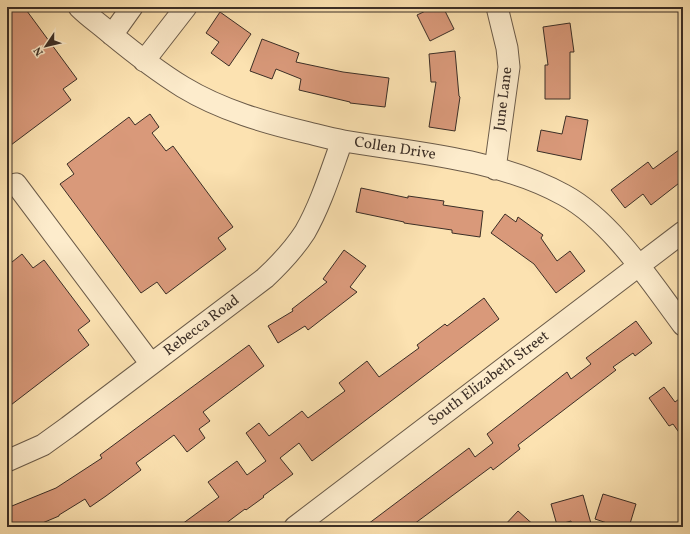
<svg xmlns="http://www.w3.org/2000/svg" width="690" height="534" viewBox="0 0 690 534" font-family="Vollkorn,serif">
<rect width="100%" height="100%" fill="#fce2b1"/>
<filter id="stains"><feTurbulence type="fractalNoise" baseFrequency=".005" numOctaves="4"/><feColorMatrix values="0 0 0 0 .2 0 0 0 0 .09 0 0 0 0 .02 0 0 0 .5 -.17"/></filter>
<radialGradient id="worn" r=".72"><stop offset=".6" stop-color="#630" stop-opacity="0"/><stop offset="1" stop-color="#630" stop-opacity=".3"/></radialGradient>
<path fill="#d9997a" stroke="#3b2e26" d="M 7,7 L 24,7 L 77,79 L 63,89 L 71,100 L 7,148 Z
M 434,7 L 443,7 L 454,29 L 430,41 L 417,15 Z
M 220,12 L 251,34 L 229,66 L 211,53 L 219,42 L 206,33 Z
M 570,23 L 574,52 L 570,52 L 570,99 L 545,99 L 545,65 L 548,65 L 543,27 Z
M 262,39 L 299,53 L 296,62 L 343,72 L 389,78 L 385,107 L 350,103 L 350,102 L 299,90 L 301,79 L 276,69 L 272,79 L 250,71 Z
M 455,51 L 459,96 L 460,97 L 455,131 L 429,127 L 436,82 L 431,82 L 429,54 Z
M 150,114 L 159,127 L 152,133 L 166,151 L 173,146 L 233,227 L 218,238 L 226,249 L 166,294 L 157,282 L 141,293 L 60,184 L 74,174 L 67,164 L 129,117 L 135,125 Z
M 566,116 L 588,120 L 581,160 L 537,151 L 541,130 L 562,134 Z
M 683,147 L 683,180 L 651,205 L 643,194 L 625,208 L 611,190 L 648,162 L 653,169 Z
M 361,188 L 408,198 L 408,196 L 444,201 L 443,205 L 483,211 L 480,237 L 452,233 L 452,230 L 404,223 L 404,222 L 356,212 Z
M 505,214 L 516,222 L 518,217 L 543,235 L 541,238 L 557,261 L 570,251 L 585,271 L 556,293 L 534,264 L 491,233 Z
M 344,250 L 366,266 L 350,287 L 357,292 L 308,330 L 305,326 L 278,343 L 268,326 L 293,311 L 292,309 L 327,282 L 323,279 Z
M 22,254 L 33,268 L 44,260 L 90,321 L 78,330 L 89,345 L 7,408 L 7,266 Z
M 484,298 L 499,319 L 312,461 L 299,443 L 280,458 L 293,474 L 263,496 L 264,497 L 246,510 L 245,509 L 221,527 L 178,527 L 219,497 L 208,482 L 237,461 L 247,475 L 266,461 L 246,433 L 259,423 L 269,436 L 302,411 L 308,418 L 345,391 L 339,383 L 367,361 L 379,377 L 419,348 L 417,345 L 445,324 L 447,326 Z
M 636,321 L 652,343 L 635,356 L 633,353 L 613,367 L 616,370 L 518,445 L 520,449 L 493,470 L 491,467 L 410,527 L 364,527 L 469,448 L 475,457 L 493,443 L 487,434 L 567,372 L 571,379 L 591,364 L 586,358 Z
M 249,345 L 264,366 L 203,412 L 210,421 L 199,429 L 205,438 L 187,452 L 174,435 L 136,463 L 141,470 L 106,496 L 90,507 L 85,499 L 59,515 L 59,516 L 33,527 L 7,527 L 7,508 L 56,488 L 102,458 L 100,455 Z
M 664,387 L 675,402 L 683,396 L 683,438 L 673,424 L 669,426 L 649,398 Z
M 603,494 L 636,504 L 629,527 L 619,527 L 595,519 Z
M 583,495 L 592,527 L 572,527 L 571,521 L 557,525 L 551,504 Z
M 518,511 L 536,527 L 503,527 Z"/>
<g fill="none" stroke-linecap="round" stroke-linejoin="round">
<g stroke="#6b5b49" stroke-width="23">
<path id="minor" d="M 79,7 C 89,17 101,25 111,34 C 134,53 157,71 183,87 C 221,110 266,123 309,133 C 321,136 332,139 344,141 C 416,153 499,159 564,195 C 612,221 650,281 683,325
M 112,35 L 132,7
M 144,61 L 186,7
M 495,169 L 509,67 L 507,48 L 497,7
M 16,184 L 151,364
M 7,461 L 43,445 L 68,427 L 265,278 C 280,264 294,249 305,232 C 321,204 331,171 342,141
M 295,527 L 683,232"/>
</g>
<use href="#minor" stroke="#fdeccc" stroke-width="21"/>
</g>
<g text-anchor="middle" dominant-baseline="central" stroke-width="3.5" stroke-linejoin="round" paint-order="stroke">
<g font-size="15" fill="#3b2e26" stroke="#fdeccc">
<text transform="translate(504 99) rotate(-83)">June Lane</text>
<text transform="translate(395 149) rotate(9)">Collen Drive</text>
<text transform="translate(202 326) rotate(-37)">Rebecca Road</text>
<text transform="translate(489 379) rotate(-37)">South Elizabeth Street</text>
</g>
</g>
<rect width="690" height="534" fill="none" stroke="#fce2b1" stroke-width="24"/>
<rect x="8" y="8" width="674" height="518" fill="none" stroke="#3b2e26" stroke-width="2"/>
<rect x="12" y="12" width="666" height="510" fill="none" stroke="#3b2e26"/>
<g transform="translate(46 46) rotate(235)" stroke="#fdeccc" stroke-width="3" paint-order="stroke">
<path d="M0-3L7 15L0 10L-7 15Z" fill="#3b2e26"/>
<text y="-6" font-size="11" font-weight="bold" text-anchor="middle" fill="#3b2e26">N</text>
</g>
<rect width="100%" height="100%" filter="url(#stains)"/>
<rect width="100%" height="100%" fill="url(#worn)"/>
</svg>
